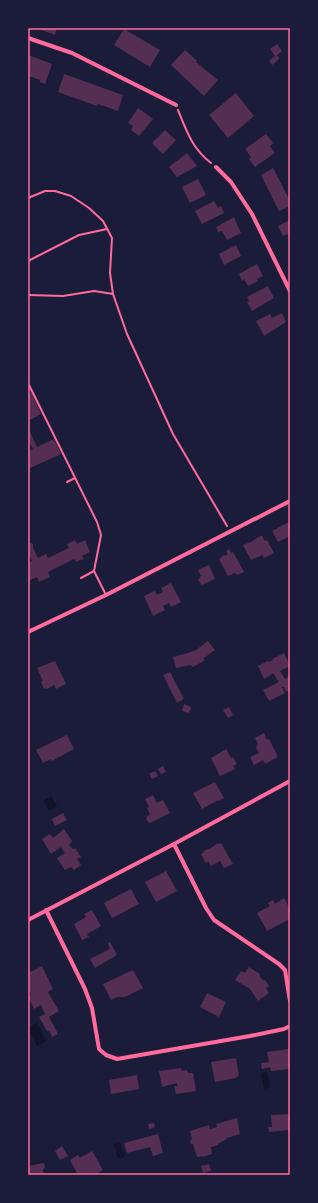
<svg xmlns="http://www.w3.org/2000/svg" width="318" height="1203" viewBox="0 0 318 1203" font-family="Helvetica,sans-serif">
<rect width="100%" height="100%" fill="#1b1b3a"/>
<path fill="#12122b" d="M 51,796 L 57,806 L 49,811 L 43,801 Z
M 37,1023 L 46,1041 L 37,1046 L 28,1028 Z
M 267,1072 L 270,1087 L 264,1089 L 261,1073 Z
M 120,1142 L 125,1157 L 118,1159 L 114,1144 Z"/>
<path fill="#542f53" d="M 36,28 L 57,28 L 55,35 Z
M 124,29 L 160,50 L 150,67 L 114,45 Z
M 277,44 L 282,51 L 277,55 L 279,58 L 278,60 L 272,65 L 269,61 L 275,56 L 270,49 Z
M 185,50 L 197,61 L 196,62 L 218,80 L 204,96 L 171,65 Z
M 28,55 L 52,64 L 45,84 L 40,82 L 40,80 L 29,76 L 30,74 L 28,74 Z
M 64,74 L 123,95 L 118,111 L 98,104 L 97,106 L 58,92 Z
M 236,93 L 254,116 L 228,138 L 209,115 Z
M 138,108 L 153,119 L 139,136 L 131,130 L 133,126 L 128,123 Z
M 165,130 L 176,140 L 163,154 L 152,143 Z
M 266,134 L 273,143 L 270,146 L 275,153 L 255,167 L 249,159 L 251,157 L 245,149 Z
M 187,153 L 197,166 L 177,177 L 169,167 Z
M 273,168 L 290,201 L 290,206 L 279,211 L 261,175 Z
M 198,179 L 206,195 L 190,203 L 182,187 Z
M 214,201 L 218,208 L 221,206 L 224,213 L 202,224 L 195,211 Z
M 234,217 L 241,233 L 227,240 L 222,231 L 218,232 L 216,227 Z
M 290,220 L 290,233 L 283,236 L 278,226 Z
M 236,245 L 241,256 L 224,265 L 219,254 Z
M 257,264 L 263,276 L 257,279 L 258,281 L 248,286 L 244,279 L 242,281 L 239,274 Z
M 268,286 L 274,298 L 252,311 L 247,302 L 249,301 L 247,297 Z
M 282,313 L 286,322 L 264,336 L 256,321 L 270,314 L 272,318 Z
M 31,392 L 41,414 L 28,421 L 28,394 Z
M 28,428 L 37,447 L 54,439 L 61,454 L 28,469 L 28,452 L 33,449 L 28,439 Z
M 289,522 L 290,524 L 290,536 L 278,542 L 272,531 Z
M 260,536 L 262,536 L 265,541 L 267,540 L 274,553 L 264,558 L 262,555 L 251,560 L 243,545 L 251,542 Z
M 28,538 L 30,543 L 33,544 L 33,548 L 38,558 L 46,554 L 48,558 L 69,548 L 67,544 L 75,540 L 77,544 L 85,540 L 90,552 L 82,556 L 84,559 L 80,560 L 76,562 L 74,559 L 48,572 L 50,577 L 39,582 L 37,577 L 28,581 L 28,563 L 32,561 L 28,553 Z
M 229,549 L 231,553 L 233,552 L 244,572 L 237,575 L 235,573 L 228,576 L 219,559 L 224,555 L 225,556 L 228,554 L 226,551 Z
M 209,565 L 215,579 L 202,585 L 198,580 L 201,576 L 198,570 Z
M 171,583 L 181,602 L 171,607 L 169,603 L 163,606 L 165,610 L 153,616 L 144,596 L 155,591 L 157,595 L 163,592 L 161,588 Z
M 208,641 L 215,650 L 204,658 L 204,661 L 193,667 L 190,665 L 176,668 L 173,657 L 188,653 L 196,650 Z
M 284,653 L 290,666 L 280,671 L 285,679 L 290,676 L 290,690 L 286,692 L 284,687 L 282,687 L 285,693 L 269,701 L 263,690 L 279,682 L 273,673 L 264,679 L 258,666 L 268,661 L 269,662 L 273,660 L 272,659 Z
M 55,661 L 66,684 L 56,689 L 54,685 L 47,689 L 46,688 L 44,689 L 41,682 L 43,681 L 37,668 Z
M 170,672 L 184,699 L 177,703 L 163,675 Z
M 184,704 L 191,707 L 189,713 L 182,711 Z
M 229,707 L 233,715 L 228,718 L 223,710 Z
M 264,733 L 267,740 L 269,739 L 278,757 L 265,764 L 263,760 L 254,765 L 250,757 L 259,753 L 256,748 L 258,744 L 255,738 Z
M 67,735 L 74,749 L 52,761 L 51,759 L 43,763 L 36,750 Z
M 226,749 L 231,758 L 233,757 L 237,764 L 233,766 L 235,769 L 220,776 L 211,758 Z
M 163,766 L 166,772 L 161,774 L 158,769 Z
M 155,771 L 158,776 L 152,779 L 149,774 Z
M 215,782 L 224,798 L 218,801 L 218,800 L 202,809 L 193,793 Z
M 153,795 L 157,803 L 163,800 L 170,813 L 150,823 L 146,820 L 147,816 L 150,815 L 147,808 L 149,807 L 145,799 Z
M 63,813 L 67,820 L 55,826 L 52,819 Z
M 64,829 L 72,841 L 69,845 L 73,849 L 75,848 L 81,857 L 77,859 L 81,865 L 74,870 L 71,867 L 65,870 L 57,858 L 65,853 L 61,847 L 51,854 L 42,839 L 50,834 L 53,838 Z
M 218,843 L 218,844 L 221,843 L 233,864 L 224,868 L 220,861 L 211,866 L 208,861 L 206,863 L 201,854 L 204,852 L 203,851 L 211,848 Z
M 166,871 L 177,891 L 156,902 L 145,882 Z
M 131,889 L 139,904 L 112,918 L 104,903 Z
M 284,898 L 290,909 L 290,919 L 267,931 L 257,913 L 270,906 L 268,903 L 273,900 L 275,904 Z
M 92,910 L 101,926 L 87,934 L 89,937 L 82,940 L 74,924 L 86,917 L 84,914 Z
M 110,942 L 117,955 L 95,968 L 90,959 L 110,949 L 108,943 Z
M 42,966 L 53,989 L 48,992 L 59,1011 L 49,1017 L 58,1034 L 52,1037 L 49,1030 L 47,1031 L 39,1017 L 45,1014 L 41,1005 L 34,1009 L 28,997 L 31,994 L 28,988 L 28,979 L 30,978 L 28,973 Z
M 249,967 L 260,974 L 259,976 L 264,981 L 265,980 L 269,986 L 266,988 L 269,993 L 258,1001 L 250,989 L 235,980 L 241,971 L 245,973 Z
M 133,970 L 143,988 L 125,997 L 117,997 L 111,1000 L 103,984 Z
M 207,993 L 226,1002 L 219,1017 L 200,1007 Z
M 289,1049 L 290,1069 L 271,1071 L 270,1067 L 262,1069 L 261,1063 L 269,1062 L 267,1052 Z
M 236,1058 L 239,1076 L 236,1077 L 236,1078 L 215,1082 L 211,1062 Z
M 181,1068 L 182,1071 L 187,1070 L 188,1073 L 193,1073 L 196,1091 L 176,1094 L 174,1086 L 177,1086 L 177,1083 L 162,1087 L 159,1071 Z
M 137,1075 L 139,1089 L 111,1094 L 109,1080 Z
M 290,1114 L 290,1130 L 269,1132 L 268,1127 L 272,1127 L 271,1115 Z
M 237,1118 L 240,1134 L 227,1138 L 225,1140 L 219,1143 L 218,1145 L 211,1147 L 212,1154 L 202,1157 L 202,1156 L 197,1157 L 193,1144 L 191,1144 L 190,1141 L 192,1139 L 190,1131 L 209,1125 L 210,1129 L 217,1127 L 216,1124 Z
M 154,1123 L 155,1127 L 149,1129 L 148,1124 Z
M 158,1134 L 163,1153 L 153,1156 L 150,1147 L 127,1153 L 124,1143 Z
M 62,1146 L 68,1156 L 60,1160 L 55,1151 Z
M 92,1151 L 103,1170 L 95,1175 L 91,1175 L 90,1173 L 86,1175 L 78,1175 L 70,1160 L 78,1155 L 80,1158 Z
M 44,1163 L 45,1168 L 43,1169 L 44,1175 L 30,1175 L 28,1166 Z
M 209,1164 L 211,1171 L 203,1173 L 201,1166 Z"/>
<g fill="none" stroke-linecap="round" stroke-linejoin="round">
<path stroke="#ff6b9d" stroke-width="2" d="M 178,110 C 187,132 192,148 211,163
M 28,198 L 45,191 L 55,191 L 71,196 L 89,208 L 103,221 L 112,238 L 110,273 L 113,294 L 127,334 L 173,434 L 227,526
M 28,261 L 79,235 L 107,229
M 28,295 L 63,296 L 94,291 L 113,294"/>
<path stroke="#ff6b9d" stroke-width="2" d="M 28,383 L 97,522 L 101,535 L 94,571 L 106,595
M 67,482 L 75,478
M 81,578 L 94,571"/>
<path stroke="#ff6b9d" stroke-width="4" d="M 28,38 L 72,53 L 176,105
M 216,167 L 231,182 L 252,214 L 290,291
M 28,632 L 106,595 L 290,501
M 174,844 L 206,908 L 214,920 L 279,964 L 285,970 L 290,1001
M 46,910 L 85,989 L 92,1008 L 99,1049 L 106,1055 L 117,1059 L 250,1036 L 284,1029 L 290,1026
M 28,920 L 174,844 L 290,781"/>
</g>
<rect width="318" height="1203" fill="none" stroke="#1b1b3a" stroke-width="58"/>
<rect x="29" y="29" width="260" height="1145" fill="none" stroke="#ff6b9d" stroke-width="1.5"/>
</svg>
